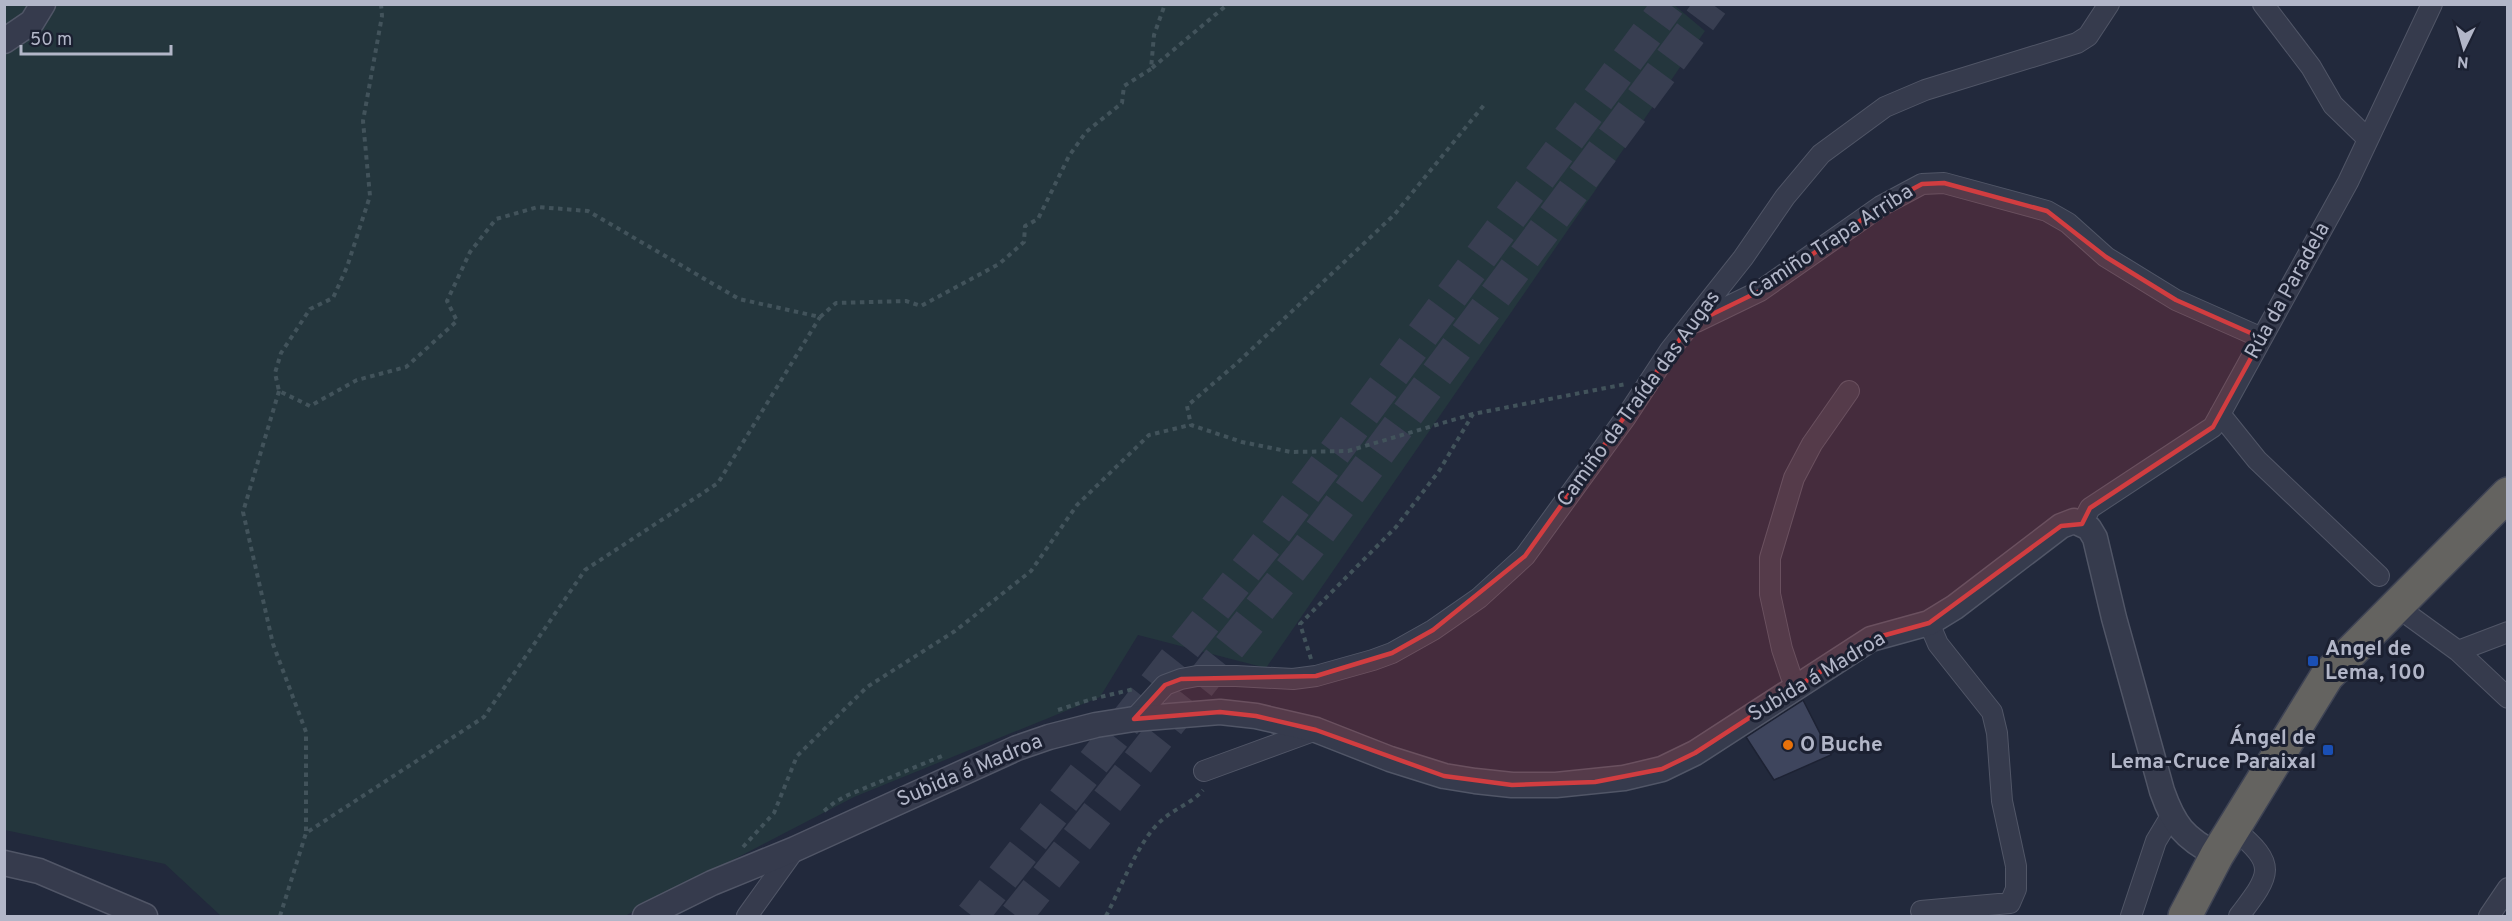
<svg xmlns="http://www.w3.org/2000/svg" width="2512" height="921" viewBox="0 0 2512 921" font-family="Overpass,sans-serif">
<rect width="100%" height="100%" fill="#22293c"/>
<path fill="#24363d" d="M 1673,4 L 1705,31 L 1266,668 L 1138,635 L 1100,697 L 854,797 L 625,916 L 221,916 L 165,864 L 5,830 L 5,5 Z"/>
<path fill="#3e455d" stroke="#1d2233" stroke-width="1.5" d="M 1803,700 L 1831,755 L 1774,780 L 1746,737 Z"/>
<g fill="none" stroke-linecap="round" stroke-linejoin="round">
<path stroke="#383e51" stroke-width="33" stroke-dasharray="33 16" stroke-linecap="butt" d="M 972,916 L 1268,542 L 1669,4
M 1016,916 L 1307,549 L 1712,4"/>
<g stroke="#515667" stroke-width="22">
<path id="minor" d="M 2263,4 L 2311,67 L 2333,105 L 2368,139
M 1696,322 L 1760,291 L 1881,206 L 1922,184 L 1944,183 L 2047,211 L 2068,223 L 2106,257 L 2176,300 L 2262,338
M 2220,414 L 2257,460 L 2379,576
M 2082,524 L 2090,508 L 2213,427 L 2348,182 L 2432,4
M 2396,606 L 2458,651 L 2508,698
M 2458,651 L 2508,632
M 1798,687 L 1791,676 L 1782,649 L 1770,594 L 1770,558 L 1794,478 L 1812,444 L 1849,391
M 1134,719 L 1165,685 L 1181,679 L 1197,676 L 1236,676 L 1293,679 L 1316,676 L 1373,660 L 1392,653 L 1433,630 L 1479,598 L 1525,556 L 1626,417 L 1670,350 L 1743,258 L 1785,197 L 1821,154 L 1885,107 L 1925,90 L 2077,43 L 2088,36 L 2109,4
M 1204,771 L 1316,730
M 2234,829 C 2278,865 2271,874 2239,916
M 1921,911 L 2010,903 L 2016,889 L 2016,866 L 2002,801 L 1997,733 L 1992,712 L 1938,644 L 1929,623
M 747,916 L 795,849
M 2131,916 L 2156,841 L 2171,816
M 2489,916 L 2508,888"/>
</g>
<g stroke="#515667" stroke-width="27">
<path id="tertiary" d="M 4,41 L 32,22 L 43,4
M 4,863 L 39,871 L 145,916
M 645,916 L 712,883 L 795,849 L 1017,748 L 1049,737 L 1096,725 L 1134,719 L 1220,712 L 1256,716 L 1316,730 L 1390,759 L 1444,776 L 1475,781 L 1512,785 L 1556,785 L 1624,778 L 1662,769 L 1695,753 L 1871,639 L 1929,623 L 1955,607 L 2061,526 L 2074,521 L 2089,528 L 2095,538 L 2114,618 L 2162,791 C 2174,825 2184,838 2217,855"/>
</g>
<g stroke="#3e4354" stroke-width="36">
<path id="trunk" d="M 2185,916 L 2217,855 L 2327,676 L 2508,494"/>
</g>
<path stroke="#42535b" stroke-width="4" stroke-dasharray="4.5 4.5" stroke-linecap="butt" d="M 381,4 L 382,16 L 363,121 L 370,196 L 347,267 L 333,298 L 310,309 L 281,353 L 275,373 L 279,391 L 310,406 L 357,380 L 406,367 L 457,321 L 447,301 L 470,252 L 496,219 L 538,207 L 588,211 L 739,299 L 820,317 L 836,303 L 906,301 L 921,306 L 999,264 L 1024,242 L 1025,226 L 1038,219 L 1069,156 L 1086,132 L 1122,103 L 1124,86 L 1151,69 L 1154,35 L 1165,4
M 1152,68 L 1228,4
M 279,391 L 243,512 L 273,644 L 306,732 L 306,833
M 1473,414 L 1348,451 L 1291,452 L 1242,442 L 1191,425 L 1187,406 L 1236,364 L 1394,215 L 1484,105
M 1311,659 L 1300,624 L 1396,527 L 1439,471 L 1473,414 L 1626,384
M 1058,710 L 1092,699 L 1134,689
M 824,811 L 835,802 L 848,795 L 942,756
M 743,847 L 774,813 L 797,756 L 867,687 L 955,631 L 1031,571 L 1077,505 L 1149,435 L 1190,425
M 280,916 L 306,833 L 484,717 L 585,570 L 718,483 L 820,317
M 1106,916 C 1120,890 1139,839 1162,820 C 1175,808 1191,804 1203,790"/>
<use href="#minor" stroke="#363b4d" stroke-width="20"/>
<use href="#tertiary" stroke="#363b4d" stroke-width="24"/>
<use href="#trunk" stroke="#646360" stroke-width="33"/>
</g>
<path fill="#d13d40" fill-opacity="0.2" stroke="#d13d40" stroke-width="4.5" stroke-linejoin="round" d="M 1944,183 L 2047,211 L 2106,257 L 2176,300 L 2262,338 L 2213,427 L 2090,508 L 2082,524 L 2061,526 L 1929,623 L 1871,639 L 1695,753 L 1662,769 L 1595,782 L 1512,785 L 1444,776 L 1316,730 L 1256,716 L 1220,712 L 1134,719 L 1165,685 L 1181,679 L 1316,676 L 1392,653 L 1433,630 L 1525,556 L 1690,325 L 1760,291 L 1881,206 L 1922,184 Z"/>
<g fill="#1a4fb4" stroke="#1b2031" stroke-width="2">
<rect x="2307" y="655" width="12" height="12" rx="3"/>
<rect x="2322" y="744" width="12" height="12" rx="3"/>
</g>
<circle fill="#e8710a" stroke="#1b2031" stroke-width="2" cx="1788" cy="745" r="6"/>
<g text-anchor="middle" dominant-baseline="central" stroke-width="6" stroke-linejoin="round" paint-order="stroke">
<g font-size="21" fill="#b2b6c8" stroke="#1b2031">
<text transform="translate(1831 242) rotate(-33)">Camiño Trapa Arriba</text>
<text transform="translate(2288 291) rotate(-61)">Rúa da Paradela</text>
<text transform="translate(1639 399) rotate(-54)">Camiño da Traída das Augas</text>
<text transform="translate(1817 677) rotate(-31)">Subida á Madroa</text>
<text transform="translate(970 771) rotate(-23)">Subida á Madroa</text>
</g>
<g font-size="21" font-weight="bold" fill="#b2b6c8" stroke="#1b2031" text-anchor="start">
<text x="2325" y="649">Angel de<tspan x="2325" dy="24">Lema, 100</tspan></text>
<text x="2316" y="738" text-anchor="end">Ángel de<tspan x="2316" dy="24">Lema-Cruce Paraixal</tspan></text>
<text x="1800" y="745">O Buche</text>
</g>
</g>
<rect width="2512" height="921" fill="none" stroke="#b2b6c8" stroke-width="12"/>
<g transform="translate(2464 48) rotate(185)" stroke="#1b2031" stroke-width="4.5" paint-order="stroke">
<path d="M0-4.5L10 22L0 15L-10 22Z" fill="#b2b6c8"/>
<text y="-9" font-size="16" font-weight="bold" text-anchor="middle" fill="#b2b6c8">N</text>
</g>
<path d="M21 45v9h150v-9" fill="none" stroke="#b2b6c8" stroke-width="3"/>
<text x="30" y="45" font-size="18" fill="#b2b6c8" stroke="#1b2031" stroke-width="4.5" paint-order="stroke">50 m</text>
</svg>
